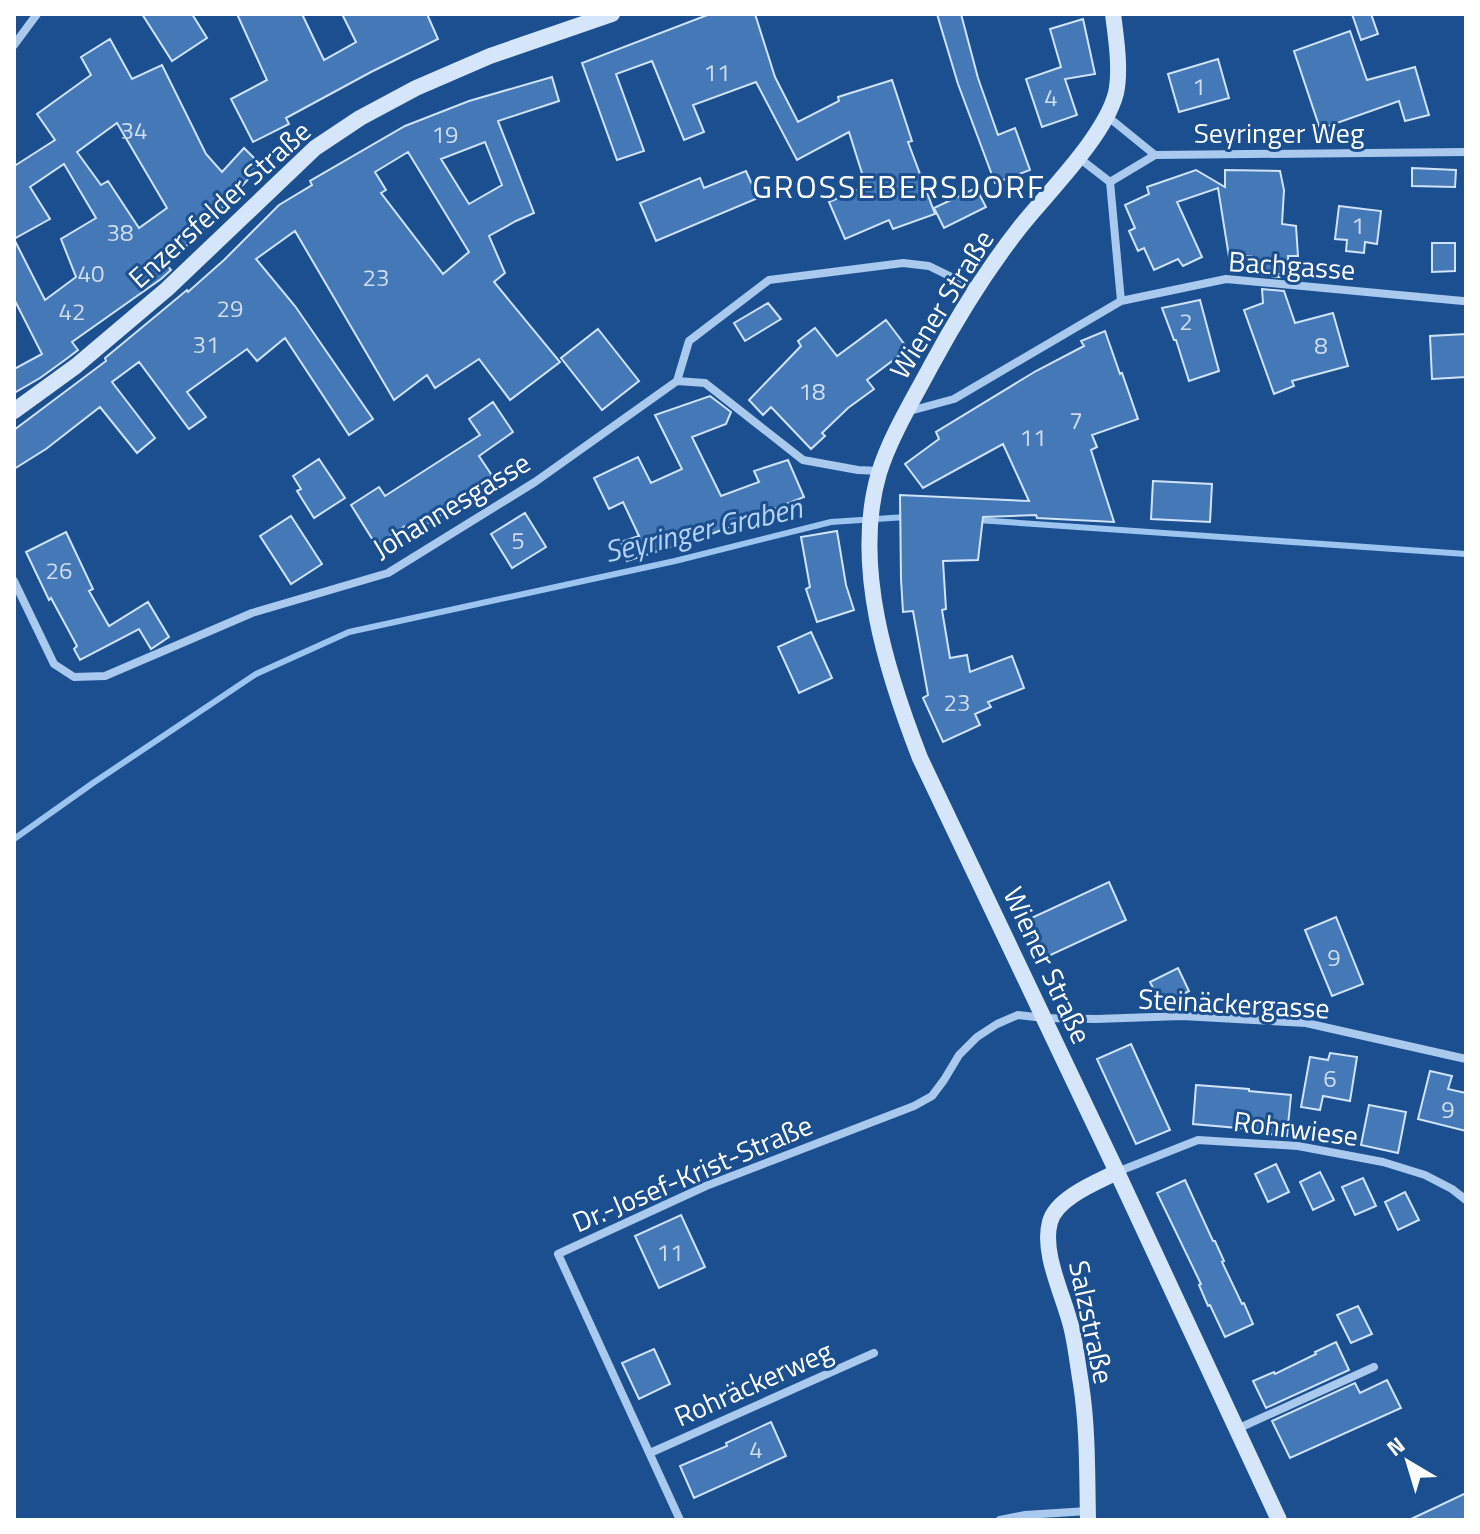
<svg xmlns="http://www.w3.org/2000/svg" width="1480" height="1534" viewBox="0 0 1480 1534" font-family="'Titillium Web',sans-serif">
<rect width="100%" height="100%" fill="#1b4f8f"/>
<g fill="none" stroke-linecap="round" stroke-linejoin="round">
<path stroke="#9cc4f0" stroke-width="6" d="M 977,520 L 1466,554
M 14,839 L 93,783 L 256,674 L 349,632 L 675,561 L 831,522 L 906,517"/>
</g>
<path fill="#4478b7" stroke="#cfe3fa" stroke-width="2" fill-rule="evenodd" d="M 142,14 L 192,14 L 207,38 L 172,61 Z
M 237,14 L 302,14 L 324,60 L 356,42 L 342,14 L 427,14 L 438,39 L 371,72 L 286,118 L 289,124 L 253,142 L 231,99 L 267,80 Z
M 710,14 L 755,14 L 775,77 L 798,122 L 839,101 L 838,97 L 892,80 L 912,141 L 908,142 L 935,214 L 893,229 L 889,220 L 845,239 L 829,202 L 866,186 L 849,132 L 797,160 L 756,82 L 693,105 L 704,132 L 684,140 L 652,61 L 616,74 L 644,151 L 617,160 L 582,63 Z
M 937,14 L 961,14 L 978,78 L 998,135 L 1015,128 L 1030,170 L 995,183 L 958,84 Z
M 1352,14 L 1371,14 L 1378,34 L 1361,40 Z
M 1083,19 L 1095,74 L 1065,79 L 1077,115 L 1042,127 L 1026,79 L 1061,67 L 1050,29 Z
M 1350,31 L 1367,80 L 1415,67 L 1429,115 L 1405,121 L 1399,101 L 1320,129 L 1294,51 Z
M 110,39 L 132,79 L 162,65 L 206,154 L 222,172 L 244,148 L 261,165 L 192,241 L 166,264 L 171,270 L 161,279 L 72,342 L 78,350 L 69,357 L 40,378 L 14,393 L 14,369 L 42,354 L 14,299 L 14,162 L 16,165 L 55,140 L 37,114 L 91,75 L 81,57 ZM 117,123 L 167,208 L 139,228 L 108,181 L 101,185 L 77,152 ZM 64,164 L 96,218 L 61,239 L 76,277 L 45,300 L 14,239 L 50,219 L 30,187 Z
M 1218,59 L 1229,98 L 1179,112 L 1168,74 Z
M 552,77 L 559,101 L 498,121 L 534,213 L 516,221 L 489,236 L 505,273 L 494,282 L 560,362 L 510,400 L 479,359 L 435,388 L 427,375 L 394,400 L 295,231 L 256,259 L 295,306 L 373,419 L 349,435 L 285,338 L 257,361 L 247,349 L 187,392 L 206,417 L 189,429 L 139,362 L 112,382 L 155,438 L 137,453 L 100,407 L 46,449 L 14,469 L 14,430 L 106,361 L 105,358 L 187,290 L 188,292 L 224,260 L 279,205 L 312,185 L 310,181 L 405,126 L 469,101 ZM 485,142 L 502,185 L 469,204 L 441,159 ZM 408,152 L 469,252 L 443,274 L 381,193 L 386,190 L 375,172 Z
M 1412,168 L 1456,170 L 1455,187 L 1412,186 Z
M 1196,170 L 1225,187 L 1225,170 L 1280,171 L 1284,190 L 1282,224 L 1296,226 L 1298,256 L 1288,256 L 1289,273 L 1277,274 L 1279,277 L 1262,275 L 1261,262 L 1252,263 L 1252,256 L 1229,257 L 1218,188 L 1177,202 L 1202,257 L 1183,266 L 1178,259 L 1154,270 L 1144,248 L 1138,251 L 1129,231 L 1135,228 L 1125,205 L 1149,194 L 1147,187 Z
M 746,171 L 758,198 L 656,241 L 640,203 L 700,178 L 704,188 Z
M 976,188 L 986,207 L 944,228 L 934,208 Z
M 1339,206 L 1381,211 L 1377,244 L 1365,242 L 1364,253 L 1346,251 L 1347,240 L 1335,239 Z
M 1432,243 L 1455,243 L 1455,271 L 1432,272 Z
M 1262,289 L 1284,291 L 1295,323 L 1333,313 L 1348,366 L 1292,381 L 1294,386 L 1274,394 L 1244,310 L 1263,303 Z
M 1200,300 L 1219,371 L 1189,381 L 1176,340 L 1174,340 L 1162,308 Z
M 768,303 L 781,319 L 745,341 L 734,323 Z
M 886,320 L 908,349 L 867,380 L 874,389 L 848,408 L 822,433 L 825,436 L 811,449 L 771,407 L 763,415 L 749,400 L 801,346 L 798,341 L 815,328 L 837,356 Z
M 598,329 L 639,381 L 602,410 L 561,358 Z
M 1105,331 L 1120,374 L 1122,373 L 1138,419 L 1092,435 L 1097,447 L 1091,450 L 1114,522 L 1037,518 L 1036,515 L 983,517 L 978,560 L 943,561 L 946,609 L 942,610 L 950,658 L 967,655 L 970,672 L 1012,656 L 1024,688 L 988,702 L 991,707 L 975,714 L 980,725 L 943,742 L 923,698 L 928,695 L 913,611 L 903,612 L 901,579 L 900,495 L 1029,501 L 1003,444 L 923,488 L 905,464 L 939,439 L 936,432 L 1036,371 L 1084,346 L 1081,341 Z
M 1466,334 L 1466,377 L 1432,379 L 1430,336 Z
M 710,396 L 731,412 L 726,424 L 692,437 L 721,496 L 759,482 L 754,471 L 788,460 L 804,497 L 714,533 L 627,561 L 621,542 L 639,536 L 623,502 L 609,509 L 594,478 L 638,457 L 651,483 L 682,469 L 655,415 Z
M 493,402 L 513,432 L 479,456 L 495,480 L 410,535 L 405,526 L 376,545 L 351,505 L 379,487 L 385,496 L 480,435 L 469,419 Z
M 319,459 L 345,498 L 314,518 L 297,491 L 301,489 L 293,476 Z
M 1153,481 L 1212,484 L 1210,522 L 1151,519 Z
M 525,513 L 546,547 L 512,568 L 491,534 Z
M 291,516 L 322,564 L 291,584 L 260,536 Z
M 837,531 L 846,585 L 854,610 L 817,622 L 806,589 L 810,587 L 801,537 Z
M 66,532 L 93,589 L 89,591 L 109,626 L 148,602 L 169,637 L 151,649 L 139,629 L 80,660 L 74,649 L 77,646 L 51,598 L 49,600 L 26,552 Z
M 811,632 L 832,678 L 799,693 L 778,647 Z
M 1109,882 L 1126,920 L 1042,959 L 1025,921 Z
M 1336,917 L 1363,984 L 1332,996 L 1305,930 Z
M 1178,968 L 1189,991 L 1176,998 L 1158,998 L 1150,982 Z
M 1131,1044 L 1170,1130 L 1136,1144 L 1097,1059 Z
M 1330,1053 L 1357,1057 L 1350,1101 L 1323,1096 L 1320,1110 L 1301,1107 L 1310,1057 L 1328,1060 Z
M 1430,1071 L 1452,1076 L 1448,1089 L 1466,1093 L 1466,1131 L 1418,1119 Z
M 1196,1085 L 1249,1089 L 1249,1091 L 1291,1095 L 1287,1136 L 1249,1132 L 1249,1129 L 1193,1124 Z
M 1369,1105 L 1406,1112 L 1398,1153 L 1361,1145 Z
M 1276,1164 L 1289,1192 L 1268,1202 L 1255,1174 Z
M 1320,1172 L 1334,1200 L 1313,1210 L 1300,1182 Z
M 1363,1178 L 1376,1206 L 1355,1215 L 1342,1187 Z
M 1185,1180 L 1213,1241 L 1215,1241 L 1224,1261 L 1222,1262 L 1242,1304 L 1244,1303 L 1253,1324 L 1225,1337 L 1210,1305 L 1208,1306 L 1199,1285 L 1201,1284 L 1157,1193 Z
M 1405,1192 L 1419,1220 L 1398,1230 L 1385,1202 Z
M 681,1215 L 705,1267 L 659,1288 L 635,1236 Z
M 1358,1306 L 1372,1334 L 1351,1343 L 1337,1315 Z
M 1336,1342 L 1349,1370 L 1266,1408 L 1253,1381 L 1274,1372 L 1275,1374 L 1316,1354 L 1315,1352 Z
M 654,1349 L 670,1384 L 639,1399 L 622,1363 Z
M 1387,1380 L 1401,1408 L 1290,1458 L 1272,1421 L 1355,1383 L 1360,1393 Z
M 771,1422 L 786,1456 L 694,1498 L 680,1466 L 727,1446 L 726,1443 Z
M 1466,1493 L 1466,1520 L 1409,1520 Z"/>
<g fill="none" stroke-linecap="round" stroke-linejoin="round">
<path stroke="#a9c9ee" stroke-width="8" d="M 14,45 L 37,14
M 1107,116 L 1155,155 L 1466,152
M 1079,158 L 1110,182 L 1121,301
M 1110,182 L 1155,155
M 677,381 L 689,341 L 769,280 L 903,263 L 929,266 L 976,289
M 906,412 L 954,399 L 1121,301 L 1226,279 L 1463,301
M 14,581 L 54,664 L 74,677 L 105,676 L 252,613 L 388,573 L 535,482 L 677,381 L 705,383 L 803,460 L 858,470 L 880,471
M 1117,1172 L 1198,1140 L 1298,1146 L 1383,1162 L 1425,1175 L 1452,1189 L 1466,1200
M 1237,1429 L 1374,1367
M 650,1453 L 874,1353
M 680,1520 L 558,1254 L 706,1186 L 914,1106 L 932,1096 L 944,1080 L 959,1055 L 977,1037 L 997,1024 L 1018,1015 L 1044,1018 L 1096,1019 L 1182,1016 L 1306,1023 L 1466,1059
M 1000,1520 L 1025,1515 L 1088,1511"/>
<path stroke="#d6e6fa" stroke-width="16" d="M 1113,14 C 1116,37 1121,70 1116,93 C 1105,136 1049,191 1021,226 C 987,269 958,316 932,364 C 914,398 890,437 879,473 C 852,565 887,673 920,758 L 1117,1172 L 1279,1520
M 14,411 L 76,366 L 167,289 L 315,148 L 360,118 L 416,88 L 490,56 L 612,14
M 1088,1520 C 1087,1475 1088,1429 1081,1384 C 1078,1366 1076,1348 1072,1330 C 1065,1298 1041,1254 1050,1222 C 1056,1198 1097,1182 1117,1172"/>
</g>
<g text-anchor="middle" dominant-baseline="central" stroke-width="6" stroke-linejoin="round" paint-order="stroke">
<g font-size="24" fill="#d0dded">
<text x="717" y="72">11</text>
<text x="1199" y="86">1</text>
<text x="1051" y="97">4</text>
<text x="134" y="130">34</text>
<text x="445" y="134">19</text>
<text x="1358" y="225">1</text>
<text x="120" y="232">38</text>
<text x="91" y="273">40</text>
<text x="376" y="277">23</text>
<text x="230" y="308">29</text>
<text x="72" y="311">42</text>
<text x="1186" y="321">2</text>
<text x="206" y="344">31</text>
<text x="1321" y="345">8</text>
<text x="812" y="391">18</text>
<text x="1076" y="420">7</text>
<text x="1033" y="437">11</text>
<text x="518" y="540">5</text>
<text x="59" y="570">26</text>
<text x="957" y="702">23</text>
<text x="1334" y="957">9</text>
<text x="1330" y="1078">6</text>
<text x="1448" y="1109">9</text>
<text x="670" y="1252">11</text>
<text x="756" y="1449">4</text>
</g>
<g font-size="28" fill="#fff" stroke="#1b4f8f">
<text x="1279" y="132">Seyringer Weg</text>
<text transform="translate(219 204) rotate(-42)">Enzersfelder Straße</text>
<text transform="translate(1292 265) rotate(4)">Bachgasse</text>
<text transform="translate(941 304) rotate(-58)">Wiener Straße</text>
<text transform="translate(451 505) rotate(-31)">Johannesgasse</text>
<text transform="translate(1048 965) rotate(65)">Wiener Straße</text>
<text transform="translate(1234 1003) rotate(3)">Steinäckergasse</text>
<text transform="translate(1296 1128) rotate(7)">Rohrwiese</text>
<text transform="translate(692 1173) rotate(-23)">Dr.-Josef-Krist-Straße</text>
<text transform="translate(1092 1322) rotate(78)">Salzstraße</text>
<text transform="translate(753 1383) rotate(-24)">Rohräckerweg</text>
</g>
<g font-size="30" font-style="italic" fill="#b5d3f5" stroke="#1b4f8f">
<text transform="translate(703 529) rotate(-13)">Seyringer Graben</text>
</g>
<g font-size="32" letter-spacing="2" fill="#fff" stroke="#1b4f8f">
<text x="899" y="186">GROSSEBERSDORF</text>
</g>
</g>
<rect width="1480" height="1534" fill="none" stroke="#ffffff" stroke-width="32"/>
<g transform="translate(1408 1462) rotate(322)" stroke="#1b4f8f" stroke-width="6" paint-order="stroke">
<path d="M0-6L14 30L0 20L-14 30Z" fill="#ffffff"/>
<text y="-12" font-size="22" font-weight="bold" text-anchor="middle" fill="#ffffff">N</text>
</g>
</svg>
